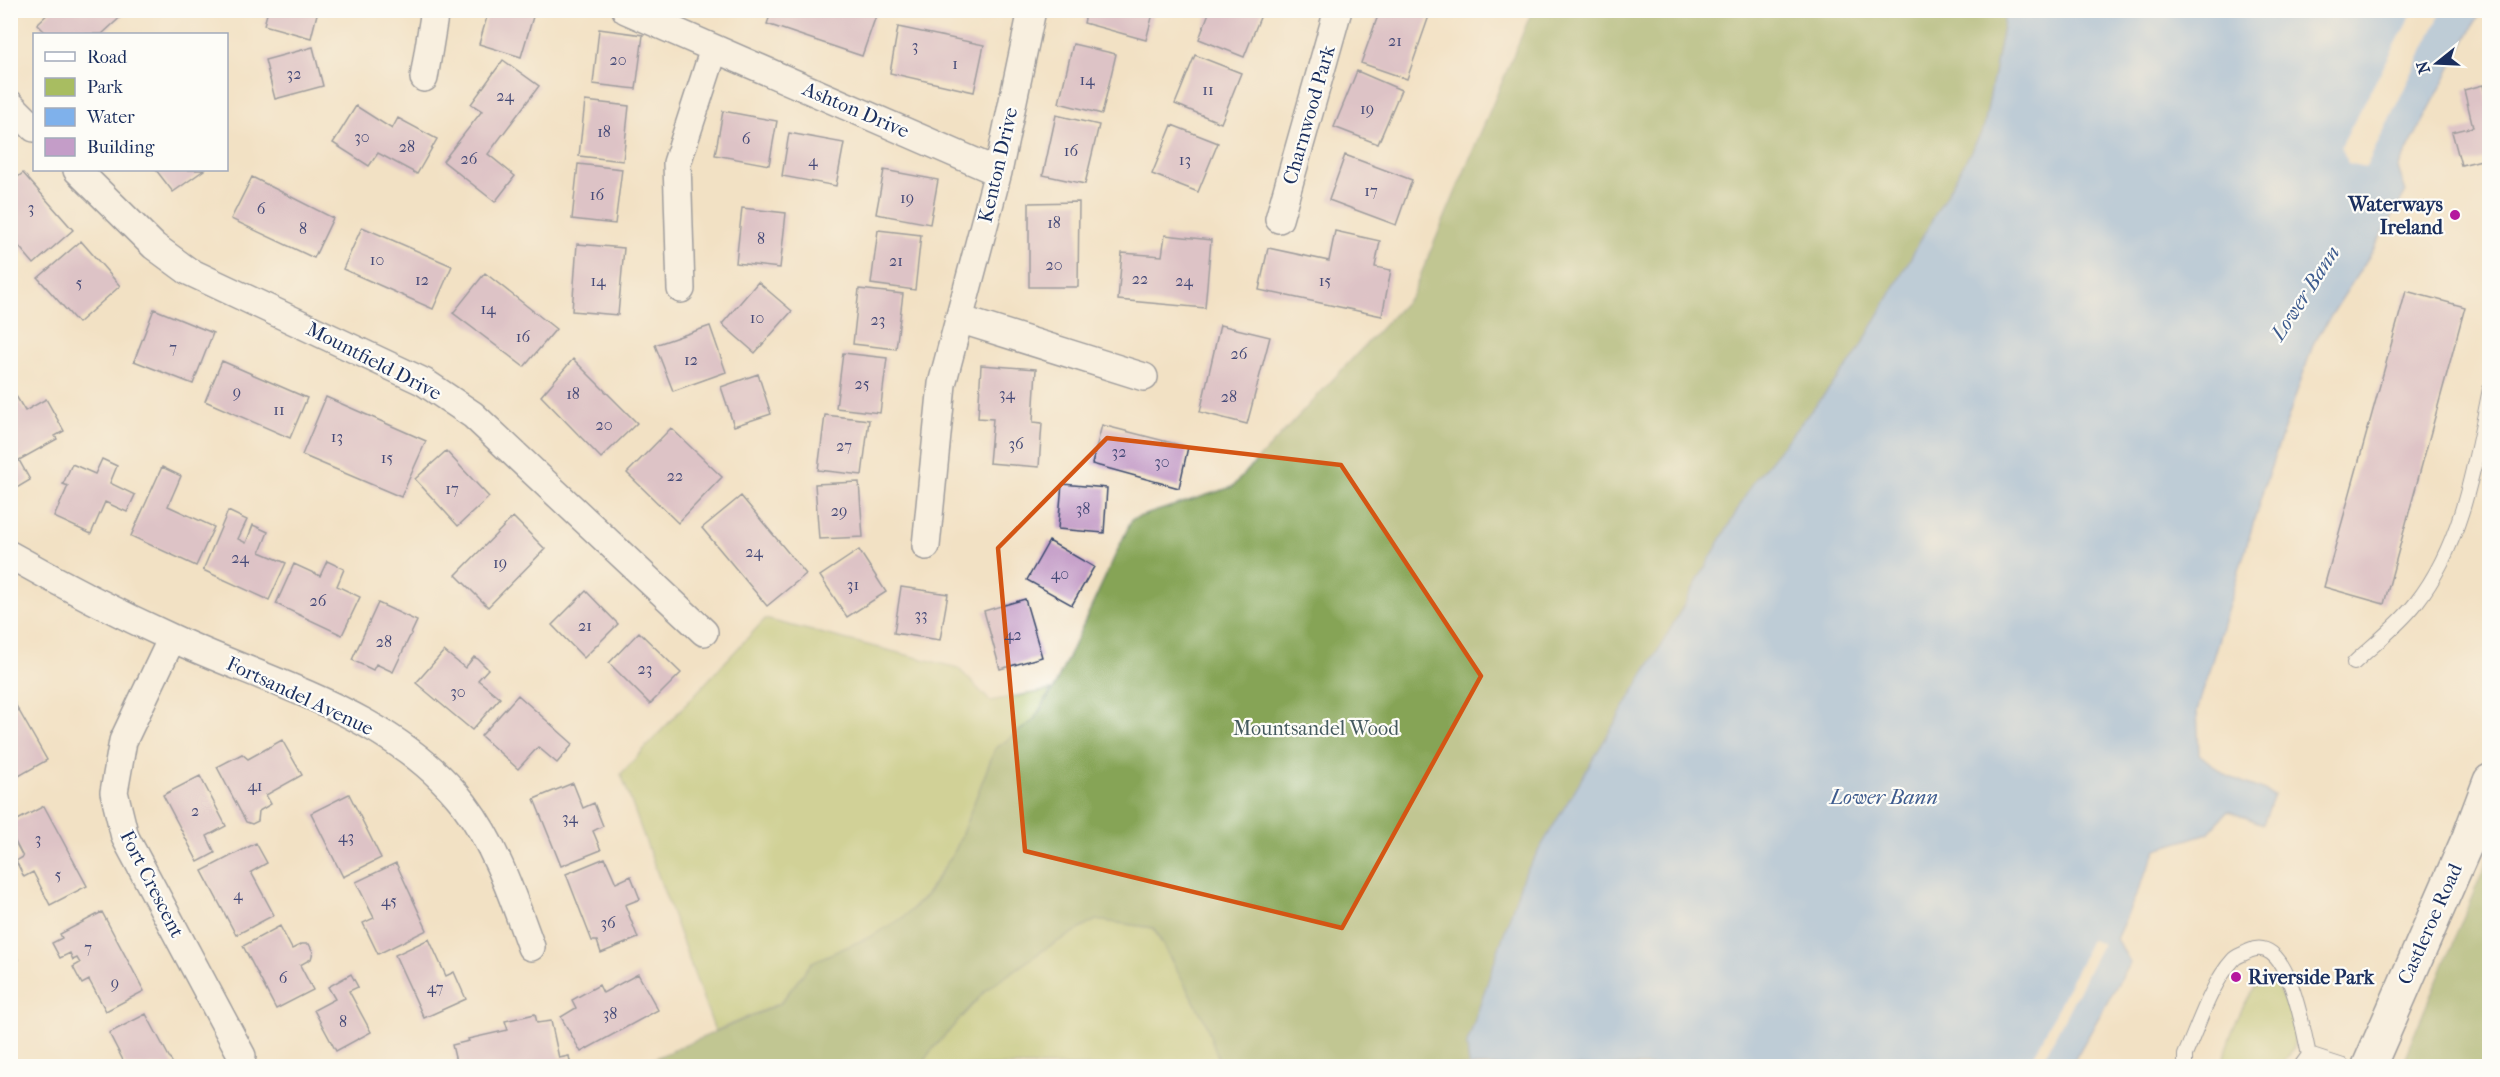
<svg xmlns="http://www.w3.org/2000/svg" width="2500" height="1077" viewBox="0 0 2500 1077" font-family="'IM FELL French Canon',serif">
<rect width="100%" height="100%" fill="#fdfcf7"/>
<filter id="ink" filterUnits="userSpaceOnUse"><feTurbulence type="fractalNoise" baseFrequency=".0167" numOctaves="2"/><feDisplacementMap in="SourceGraphic" scale="12" xChannelSelector="R" yChannelSelector="G"/><feConvolveMatrix kernelMatrix="1 2 1 2 8 2 1 2 1" color-interpolation-filters="sRGB"/></filter>
<filter id="wash" filterUnits="userSpaceOnUse"><feTurbulence type="fractalNoise" baseFrequency=".008" numOctaves="4" result="noise"/><feDisplacementMap in="SourceGraphic" scale="24" xChannelSelector="R" yChannelSelector="G"/><feGaussianBlur stdDeviation="1.35" result="paint"/><feColorMatrix in="noise" values="0 0 0 0 0 0 0 0 0 0 0 0 0 0 0 0 0 1.4 0 .05"/><feComposite in="paint" operator="in"/></filter>
<g filter="url(#wash)">
<rect width="100%" height="100%" fill="#f2e1c4"/>
<path fill="#a8bd61" stroke="#627660" stroke-width="1.5" d="M 765,619 L 958,668 L 990,701 L 1051,690 L 1033,721 L 995,749 L 956,849 L 925,896 L 904,917 L 872,936 L 812,962 L 780,1003 L 715,1031 L 621,774 Z
M 1096,920 L 1153,928 L 1205,1021 L 1221,1066 L 923,1066 L 929,1053 L 986,990 L 1048,947 Z
M 2275,984 L 2294,1017 L 2294,1048 L 2281,1066 L 2222,1066 C 2228,1037 2239,1011 2256,985 Z"/>
<path fill="#86a457" stroke="#506a5a" stroke-width="1.5" d="M 1532,11 L 2006,11 L 1984,128 L 1855,357 L 1754,481 L 1659,649 L 1523,877 L 1467,1044 L 1469,1066 L 1221,1066 L 1205,1021 L 1154,928 L 1096,920 L 1048,947 L 986,990 L 929,1053 L 923,1066 L 637,1066 L 780,1004 L 812,962 L 872,936 L 904,917 L 926,896 L 956,849 L 995,749 L 1033,721 L 1053,690 L 1132,519 L 1232,487 L 1412,295 Z
M 2489,856 L 2489,1066 L 2401,1066 Z"/>
<path fill="#7fb1eb" stroke="#4d70a4" stroke-width="1.5" d="M 2006,11 L 2481,11 L 2398,168 L 2406,192 L 2375,247 L 2314,342 L 2265,484 L 2197,711 L 2199,754 L 2225,775 L 2274,795 L 2263,824 L 2228,811 L 2208,833 L 2157,849 L 2116,939 L 2130,962 L 2071,1066 L 1469,1066 L 1467,1044 L 1523,877 L 1659,649 L 1754,481 L 1855,357 L 1984,128 Z"/>
<path fill="#f2e1c4" d="M 2414,10 L 2442,11 L 2366,167 L 2348,163 L 2341,146 Z
M 2091,940 L 2102,944 L 2040,1066 L 2029,1066 Z"/>
<g id="blocks">
<path fill="#c49dc8" d="M 52,10 L 125,10 L 126,12 L 102,34 L 47,34 L 37,24 Z
M 268,10 L 318,10 L 311,38 L 264,25 Z
M 489,10 L 535,10 L 521,57 L 479,44 Z
M 772,10 L 878,10 L 862,56 L 767,24 Z
M 1087,10 L 1154,10 L 1146,40 L 1084,23 Z
M 1210,10 L 1263,10 L 1244,57 L 1199,39 Z
M 1380,10 L 1413,10 L 1429,16 L 1407,79 L 1361,63 Z
M 898,27 L 984,45 L 974,92 L 890,73 Z
M 599,29 L 643,35 L 636,89 L 593,84 Z
M 1073,44 L 1116,54 L 1102,114 L 1059,103 Z
M 313,47 L 323,86 L 275,99 L 265,60 Z
M 1195,55 L 1241,73 L 1221,123 L 1175,104 Z
M 503,60 L 539,86 L 488,154 L 515,176 L 495,202 L 443,161 L 482,111 L 471,104 Z
M 1357,71 L 1401,90 L 1378,144 L 1334,127 Z
M 2483,85 L 2490,111 L 2490,158 L 2461,165 L 2452,132 L 2473,127 L 2464,90 Z
M 585,101 L 629,106 L 623,161 L 579,156 Z
M 356,106 L 392,129 L 398,118 L 437,139 L 417,174 L 378,153 L 369,166 L 333,143 Z
M 723,111 L 777,121 L 769,165 L 715,155 Z
M 1056,115 L 1099,125 L 1085,184 L 1043,175 Z
M 1172,125 L 1218,143 L 1198,192 L 1152,174 Z
M 789,133 L 844,143 L 836,186 L 782,176 Z
M 1345,155 L 1412,180 L 1396,225 L 1329,200 Z
M 578,164 L 622,169 L 615,224 L 572,219 Z
M 156,170 L 204,170 L 173,192 Z
M 884,170 L 938,180 L 930,224 L 876,214 Z
M 23,173 L 73,230 L 34,264 L 10,236 L 10,183 Z
M 252,177 L 333,218 L 314,258 L 231,219 Z
M 1079,202 L 1078,287 L 1029,287 L 1029,203 Z
M 742,208 L 786,213 L 780,268 L 736,263 Z
M 362,227 L 452,266 L 433,309 L 343,269 Z
M 878,230 L 921,235 L 915,290 L 871,284 Z
M 1335,231 L 1380,241 L 1375,267 L 1391,270 L 1382,316 L 1259,290 L 1268,248 L 1329,261 Z
M 1165,235 L 1211,240 L 1205,308 L 1118,300 L 1122,253 L 1162,256 Z
M 81,241 L 120,286 L 78,323 L 38,278 Z
M 577,244 L 624,248 L 618,315 L 572,311 Z
M 485,273 L 556,329 L 524,367 L 453,313 Z
M 758,282 L 792,311 L 755,353 L 722,324 Z
M 859,289 L 903,294 L 896,349 L 853,344 Z
M 2406,291 L 2465,307 L 2384,604 L 2324,587 Z
M 154,309 L 213,333 L 193,384 L 134,361 Z
M 1220,325 L 1270,337 L 1247,424 L 1200,412 Z
M 710,326 L 726,372 L 673,391 L 655,345 Z
M 843,353 L 887,358 L 880,413 L 836,408 Z
M 573,359 L 637,423 L 601,458 L 541,396 Z
M 222,361 L 307,398 L 290,438 L 205,401 Z
M 981,365 L 1036,369 L 1033,422 L 1042,423 L 1039,467 L 989,463 L 993,419 L 978,418 Z
M 758,374 L 771,414 L 734,426 L 721,387 Z
M 16,396 L 25,411 L 46,399 L 64,431 L 55,436 L 57,439 L 19,460 L 30,480 L 10,492 L 10,400 Z
M 326,397 L 426,441 L 401,497 L 302,455 Z
M 825,415 L 869,420 L 862,475 L 818,470 Z
M 1102,425 L 1188,447 L 1179,488 L 1092,464 Z
M 671,428 L 722,477 L 678,523 L 627,473 Z
M 446,451 L 489,497 L 458,526 L 415,479 Z
M 102,459 L 117,466 L 110,483 L 135,495 L 127,512 L 105,502 L 91,534 L 54,517 L 68,486 L 63,484 L 72,464 L 95,474 Z
M 162,467 L 181,476 L 168,506 L 214,527 L 196,566 L 131,536 Z
M 859,482 L 863,537 L 819,539 L 815,484 Z
M 1062,484 L 1107,488 L 1104,533 L 1058,529 Z
M 741,496 L 806,574 L 767,606 L 702,528 Z
M 228,511 L 247,520 L 238,539 L 246,543 L 253,525 L 268,532 L 260,552 L 286,563 L 269,600 L 203,570 Z
M 513,517 L 545,549 L 488,607 L 456,575 Z
M 1049,541 L 1094,567 L 1072,605 L 1027,580 Z
M 859,550 L 886,592 L 847,617 L 820,576 Z
M 327,561 L 344,569 L 337,586 L 360,597 L 342,635 L 276,604 L 294,564 L 320,576 Z
M 901,587 L 948,594 L 940,640 L 894,633 Z
M 586,591 L 618,624 L 584,658 L 552,625 Z
M 1025,599 L 1042,657 L 1000,669 L 984,611 Z
M 378,603 L 417,621 L 393,672 L 376,664 L 373,670 L 352,660 Z
M 639,632 L 681,673 L 650,704 L 609,663 Z
M 444,651 L 465,668 L 474,657 L 478,659 L 488,669 L 478,680 L 500,698 L 472,730 L 416,683 Z
M 10,695 L 47,760 L 10,781 Z
M 518,695 L 573,744 L 557,763 L 538,747 L 518,769 L 481,736 Z
M 282,740 L 302,775 L 266,795 L 271,804 L 259,811 L 258,821 L 252,824 L 246,822 L 217,767 L 242,754 L 248,759 Z
M 200,776 L 226,826 L 207,836 L 215,853 L 198,862 L 163,795 Z
M 573,783 L 583,808 L 594,803 L 603,826 L 593,831 L 601,850 L 561,866 L 534,799 Z
M 349,794 L 381,858 L 343,877 L 311,813 Z
M 44,806 L 87,886 L 50,905 L 33,872 L 24,877 L 16,861 L 23,857 L 10,832 L 10,824 Z
M 256,843 L 267,863 L 251,872 L 274,915 L 236,935 L 202,871 Z
M 605,858 L 616,883 L 631,876 L 640,899 L 625,905 L 638,938 L 601,953 L 597,941 L 592,941 L 566,874 Z
M 396,863 L 427,930 L 378,954 L 363,923 L 374,918 L 356,882 Z
M 102,912 L 144,991 L 106,1011 L 89,980 L 82,984 L 73,967 L 80,963 L 77,958 L 73,960 L 70,953 L 60,958 L 52,943 L 62,938 L 60,934 Z
M 280,926 L 292,949 L 302,944 L 309,944 L 313,952 L 311,959 L 300,965 L 313,990 L 276,1009 L 243,946 Z
M 429,939 L 446,976 L 454,972 L 466,999 L 424,1018 L 395,955 Z
M 10,944 L 18,960 L 10,963 Z
M 351,974 L 358,987 L 349,991 L 371,1032 L 336,1051 L 314,1010 L 335,999 L 328,987 Z
M 638,974 L 658,1010 L 581,1052 L 561,1017 L 576,1008 L 572,1000 L 599,985 L 603,993 Z
M 146,1014 L 174,1066 L 126,1066 L 109,1033 Z
M 535,1014 L 537,1023 L 551,1021 L 559,1058 L 569,1056 L 571,1066 L 457,1066 L 452,1045 L 469,1041 L 468,1039 L 508,1030 L 505,1021 Z"/>
</g>
</g>
<g filter="url(#ink)">
<use href="#blocks" fill-opacity="0" stroke="#3b4a6d" stroke-width="1.5"/>
<g fill="none" stroke-linecap="round" stroke-linejoin="round">
<g stroke="#3b4a6d" stroke-width="16">
<path id="service" d="M 2354,663 C 2374,644 2399,625 2416,603 C 2463,543 2475,462 2490,389
M 2309,1055 L 2343,1066
M 2185,1066 L 2185,1055 C 2198,1026 2211,984 2233,960 C 2236,956 2244,954 2249,951 C 2289,932 2303,1031 2309,1055 L 2301,1066"/>
</g>
<g stroke="#3b4a6d" stroke-width="30">
<path id="minor" d="M 626,10 L 998,172
M 424,78 L 435,10
M 10,104 L 34,128
M 77,170 L 154,246 L 188,271 L 424,382 L 473,415 L 704,632
M 1279,219 L 1338,10
M 681,289 L 677,163 L 714,49
M 959,319 L 1144,377
M 926,546 L 942,384 L 998,172 L 1032,10
M 10,555 C 63,585 117,613 172,638 C 271,684 393,713 464,804 C 496,846 513,898 531,947
M 172,638 L 123,741 L 114,792 L 125,837 L 242,1056"/>
</g>
<g stroke="#3b4a6d" stroke-width="36">
<path id="primary" d="M 2369,1066 L 2469,837 L 2490,781"/>
</g>
<use href="#service" stroke="#fff" stroke-width="14"/>
<use href="#minor" stroke="#fff" stroke-width="27"/>
<use href="#primary" stroke="#fff" stroke-width="33"/>
</g>
</g>
<path d="M0 0H2500V1077H0ZM 1107,438 L 1341,465 L 1481,676 L 1342,928 L 1025,851 L 998,548 Z" fill="#f2e1c4" fill-opacity=".55" fill-rule="evenodd"/>
<path fill="none" stroke="#d45514" stroke-width="4.5" stroke-linejoin="round" d="M 1107,438 L 1341,465 L 1481,676 L 1342,928 L 1025,851 L 998,548 Z"/>
<g fill="#b5179e" stroke="#fdfcf7" stroke-width="2">
<circle cx="2455" cy="215" r="6"/>
<circle cx="2236" cy="977" r="6"/>
</g>
<g text-anchor="middle" dominant-baseline="central" stroke-width="4.5" stroke-linejoin="round" paint-order="stroke">
<g font-size="16" fill="#454a78">
<text x="1395" y="40">21</text>
<text x="915" y="45">3</text>
<text x="618" y="59">20</text>
<text x="955" y="63">1</text>
<text x="294" y="73">32</text>
<text x="1087" y="79">14</text>
<text x="1208" y="89">11</text>
<text x="505" y="95">24</text>
<text x="1367" y="108">19</text>
<text x="604" y="131">18</text>
<text x="362" y="136">30</text>
<text x="746" y="138">6</text>
<text x="407" y="146">28</text>
<text x="1071" y="150">16</text>
<text x="469" y="158">26</text>
<text x="1185" y="159">13</text>
<text x="813" y="160">4</text>
<text x="1371" y="190">17</text>
<text x="597" y="194">16</text>
<text x="907" y="197">19</text>
<text x="31" y="207">3</text>
<text x="261" y="208">6</text>
<text x="1054" y="222">18</text>
<text x="303" y="228">8</text>
<text x="761" y="238">8</text>
<text x="377" y="259">10</text>
<text x="896" y="260">21</text>
<text x="1054" y="264">20</text>
<text x="1140" y="278">22</text>
<text x="422" y="279">12</text>
<text x="598" y="280">14</text>
<text x="1184" y="280">24</text>
<text x="1325" y="280">15</text>
<text x="79" y="282">5</text>
<text x="488" y="308">14</text>
<text x="757" y="317">10</text>
<text x="878" y="319">23</text>
<text x="523" y="336">16</text>
<text x="173" y="347">7</text>
<text x="1239" y="353">26</text>
<text x="691" y="359">12</text>
<text x="862" y="383">25</text>
<text x="237" y="391">9</text>
<text x="573" y="393">18</text>
<text x="1007" y="393">34</text>
<text x="1229" y="396">28</text>
<text x="279" y="409">11</text>
<text x="604" y="424">20</text>
<text x="337" y="436">13</text>
<text x="1016" y="443">36</text>
<text x="844" y="445">27</text>
<text x="1119" y="451">32</text>
<text x="387" y="457">15</text>
<text x="1162" y="461">30</text>
<text x="675" y="475">22</text>
<text x="452" y="488">17</text>
<text x="1083" y="508">38</text>
<text x="839" y="510">29</text>
<text x="754" y="551">24</text>
<text x="240" y="557">24</text>
<text x="500" y="562">19</text>
<text x="1060" y="573">40</text>
<text x="853" y="584">31</text>
<text x="318" y="600">26</text>
<text x="921" y="614">33</text>
<text x="585" y="625">21</text>
<text x="1013" y="634">42</text>
<text x="384" y="641">28</text>
<text x="645" y="668">23</text>
<text x="458" y="691">30</text>
<text x="255" y="785">41</text>
<text x="195" y="810">2</text>
<text x="570" y="817">34</text>
<text x="346" y="836">43</text>
<text x="38" y="838">3</text>
<text x="58" y="874">5</text>
<text x="238" y="894">4</text>
<text x="389" y="900">45</text>
<text x="608" y="922">36</text>
<text x="88" y="947">7</text>
<text x="283" y="977">6</text>
<text x="115" y="982">9</text>
<text x="435" y="987">47</text>
<text x="610" y="1013">38</text>
<text x="343" y="1021">8</text>
</g>
<g font-size="20" fill="#1b2f5e" stroke="#fdfcf7">
<text transform="translate(856 110) rotate(23)">Ashton Drive</text>
<text transform="translate(1309 115) rotate(-74)">Charnwood Park</text>
<text transform="translate(998 165) rotate(-77)">Kenton Drive</text>
<text transform="translate(374 361) rotate(27)">Mountfield Drive</text>
<text transform="translate(300 696) rotate(25)">Fortsandel Avenue</text>
<text transform="translate(152 884) rotate(63)">Fort Crescent</text>
<text transform="translate(2430 924) rotate(-66)">Castleroe Road</text>
</g>
<g font-size="20" font-weight="bold" fill="#1b2f5e" stroke="#fdfcf7" text-anchor="end">
<text x="2443" y="204">Waterways<tspan x="2443" dy="23">Ireland</tspan></text>
<text x="2248" y="977" text-anchor="start">Riverside Park</text>
</g>
<g font-size="20" fill="#455a5f" stroke="#fdfcf7">
<text x="1316" y="728">Mountsandel Wood</text>
</g>
<g font-size="21" font-style="italic" fill="#3e5c8f" stroke="#fdfcf7">
<text transform="translate(2305 293) rotate(-57)">Lower Bann</text>
<text x="1884" y="797">Lower Bann</text>
</g>
</g>
<rect width="2500" height="1077" fill="none" stroke="#fdfcf7" stroke-width="36"/>
<rect x="33" y="33" width="195" height="138" fill="#fdfcf7" stroke="#a3aaba" stroke-width="1.5"/>
<rect x="45" y="52" width="30" height="9" fill="#ffffff" stroke="#a3aaba" stroke-width="1.5"/>
<text x="87" y="63" font-size="18" fill="#1b2f5e">Road</text>
<rect x="45" y="78" width="30" height="18" fill="#a8bd61" stroke="#a3aaba" stroke-width="1.5"/>
<text x="87" y="93" font-size="18" fill="#1b2f5e">Park</text>
<rect x="45" y="108" width="30" height="18" fill="#7fb1eb" stroke="#a3aaba" stroke-width="1.5"/>
<text x="87" y="123" font-size="18" fill="#1b2f5e">Water</text>
<rect x="45" y="138" width="30" height="18" fill="#c49dc8" stroke="#a3aaba" stroke-width="1.5"/>
<text x="87" y="153" font-size="18" fill="#1b2f5e">Building</text>
<g transform="translate(2437 63) rotate(252)" stroke="#fdfcf7" stroke-width="4.5" paint-order="stroke">
<path d="M0-4.5L10 22L0 15L-10 22Z" fill="#1b2f5e"/>
<text y="-9" font-size="16" font-weight="bold" text-anchor="middle" fill="#1b2f5e">N</text>
</g>
</svg>
